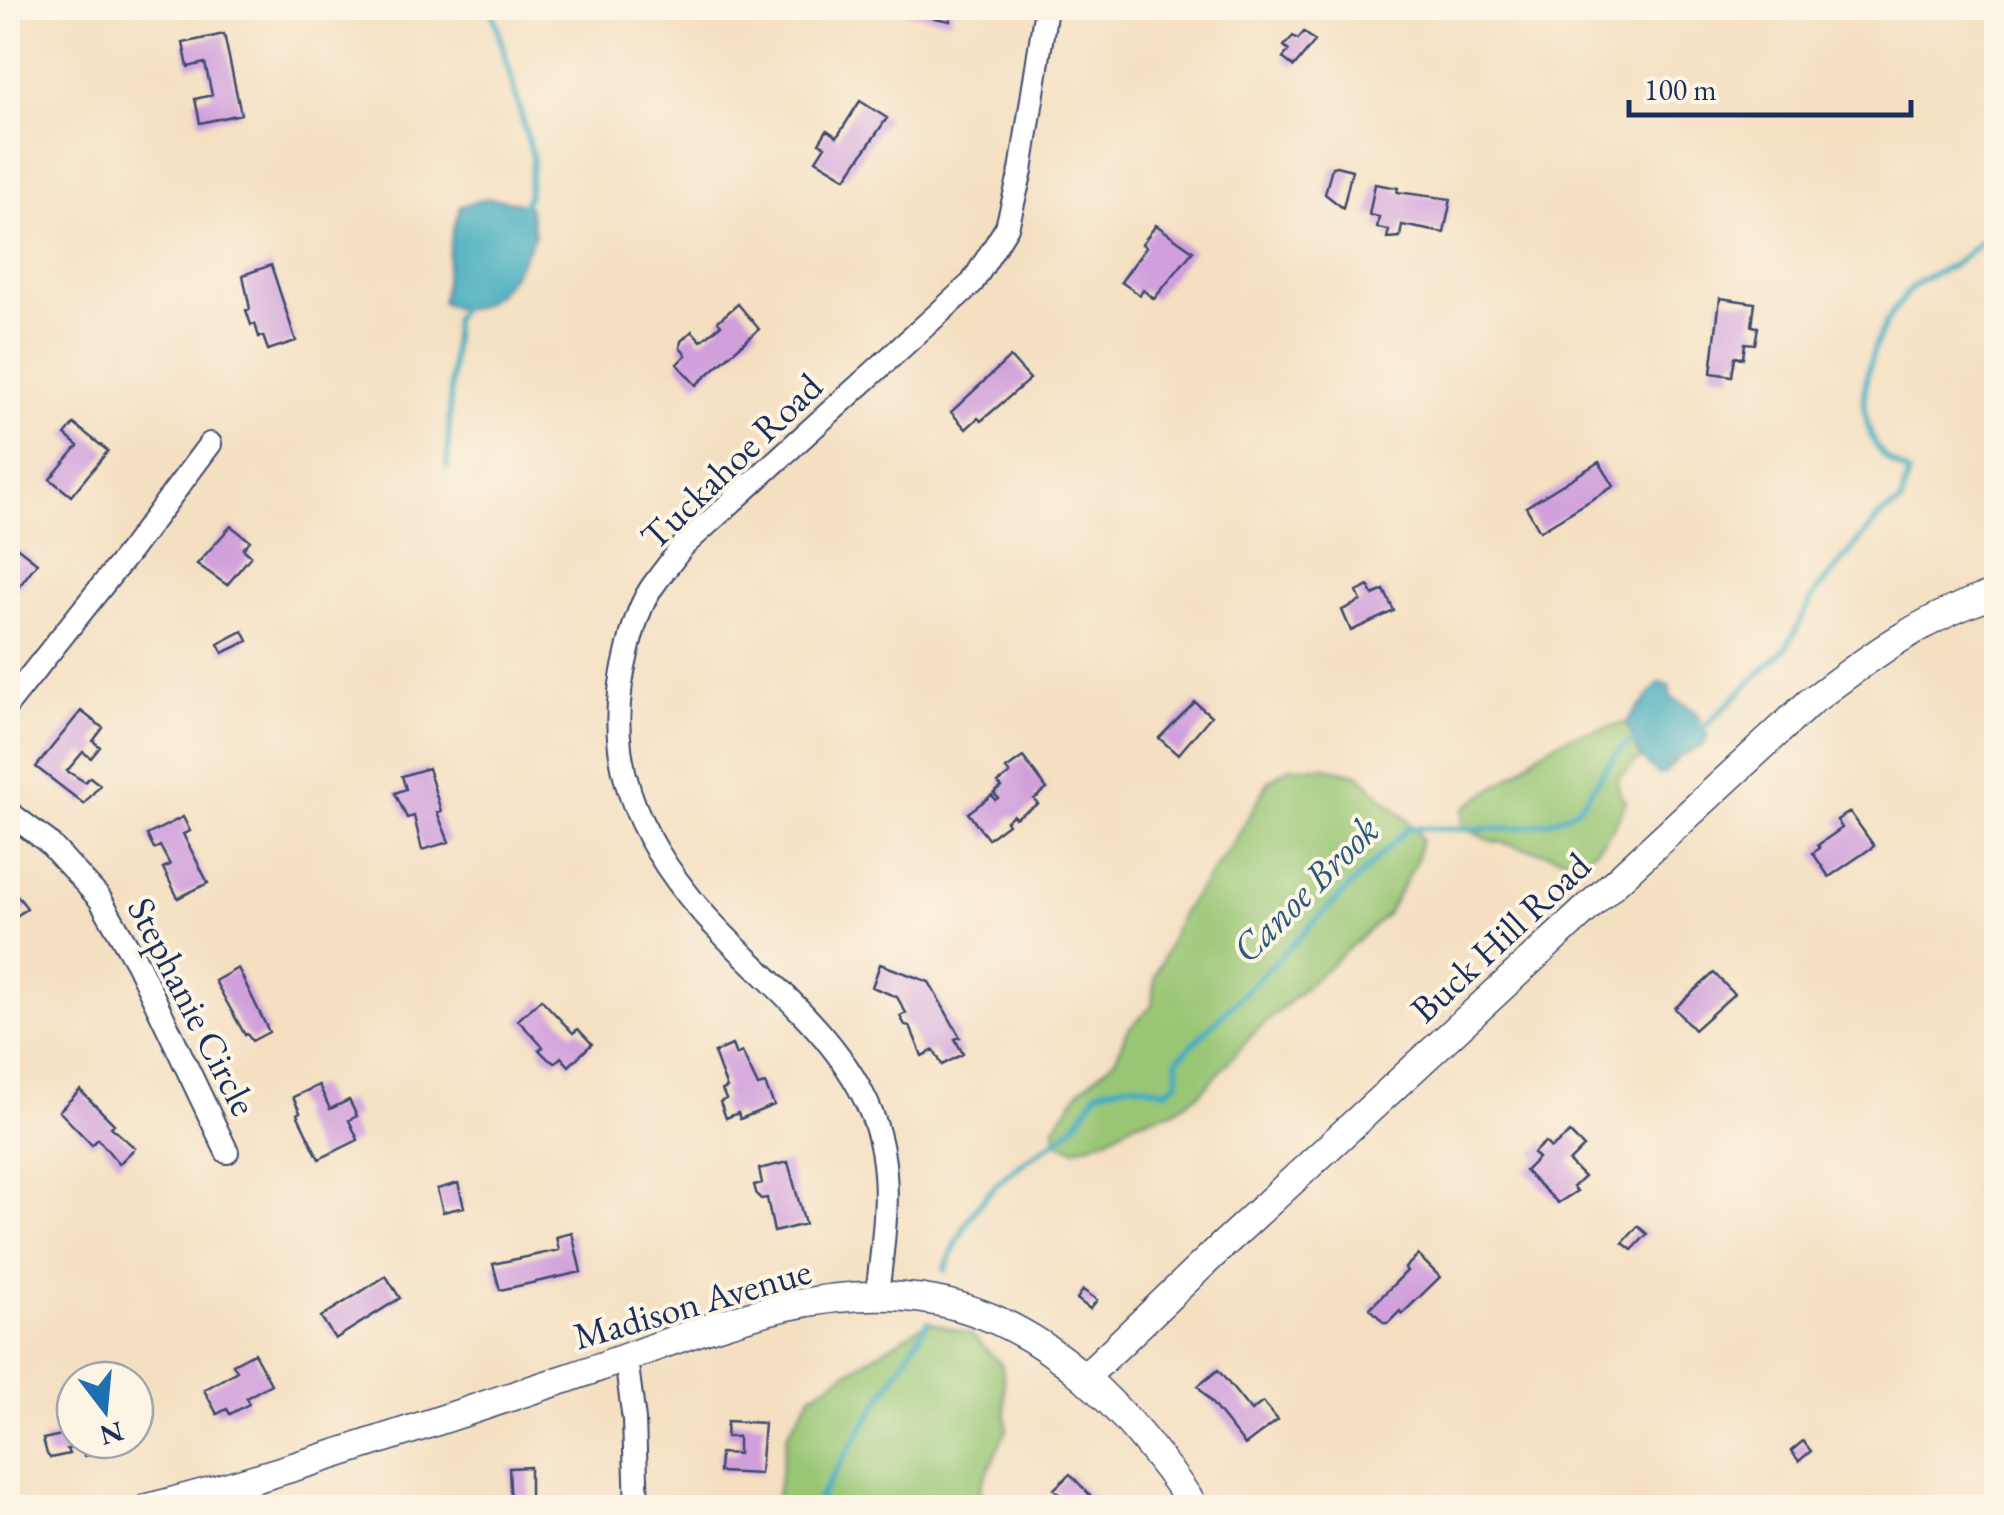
<svg xmlns="http://www.w3.org/2000/svg" width="2004" height="1515" viewBox="0 0 2004 1515" font-family="'EB Garamond',serif">
<rect width="100%" height="100%" fill="#fcf5e5"/>
<filter id="ink" filterUnits="userSpaceOnUse"><feTurbulence type="fractalNoise" baseFrequency=".01" numOctaves="2"/><feDisplacementMap in="SourceGraphic" scale="20" xChannelSelector="R" yChannelSelector="G"/><feConvolveMatrix kernelMatrix="1 2 1 2 8 2 1 2 1" color-interpolation-filters="sRGB"/></filter>
<filter id="wash" filterUnits="userSpaceOnUse"><feTurbulence type="fractalNoise" baseFrequency=".0048" numOctaves="4" result="noise"/><feDisplacementMap in="SourceGraphic" scale="40" xChannelSelector="R" yChannelSelector="G"/><feGaussianBlur stdDeviation="2.25" result="paint"/><feColorMatrix in="noise" values="0 0 0 0 0 0 0 0 0 0 0 0 0 0 0 0 0 1.4 0 .05"/><feComposite in="paint" operator="in"/></filter>
<g filter="url(#wash)">
<rect width="100%" height="100%" fill="#f4dfc1"/>
<path fill="#99c674" stroke="#5a7a69" stroke-width="2.5" d="M 1626,723 L 1641,758 L 1618,778 L 1619,793 L 1626,801 C 1615,828 1604,846 1579,861 L 1489,840 L 1462,827 L 1464,808 L 1520,770 L 1541,751 L 1570,736 Z
M 1290,767 L 1325,767 L 1358,774 L 1415,828 L 1421,840 L 1416,861 L 1387,914 L 1255,1032 L 1200,1093 L 1173,1111 L 1137,1121 L 1105,1139 L 1075,1149 L 1057,1142 L 1054,1127 L 1081,1089 L 1116,1059 L 1126,1032 L 1152,1005 L 1155,977 L 1181,914 L 1233,844 L 1269,781 Z
M 928,1322 L 971,1334 L 1002,1365 L 1007,1429 L 983,1481 L 976,1507 L 775,1507 L 787,1435 L 811,1395 Z"/>
<path fill="#3fabbe" stroke="#2d6d8e" stroke-width="2.5" d="M 489,198 L 516,202 L 529,207 L 535,234 C 518,270 489,327 442,303 L 452,233 L 461,206 Z
M 1659,683 L 1669,685 L 1671,697 L 1695,711 L 1708,736 L 1703,746 L 1680,756 L 1664,774 L 1658,774 L 1641,758 L 1626,723 Z"/>
<g fill="none" stroke-linecap="round" stroke-linejoin="round">
<path stroke="#3fabbe" stroke-width="6" d="M 492,8 L 533,158 L 528,197 L 520,210
M 447,467 L 454,319 L 462,306
M 1697,729 L 1704,727 L 1787,647 L 1815,593 L 1881,515 L 1901,503 L 1908,473 C 1900,467 1889,462 1883,455 C 1843,407 1875,322 1915,285 C 1926,275 1943,272 1956,263 C 1970,253 1983,239 1996,227
M 945,1270 C 962,1229 973,1204 1008,1174 C 1047,1142 1071,1141 1097,1091 L 1133,1083 L 1165,1091 L 1178,1082 L 1177,1060 L 1408,828 C 1456,827 1529,837 1571,812 C 1595,798 1609,745 1640,739
M 813,1508 L 928,1322"/>
</g>
<g id="blocks">
<path fill="#d09fdc" d="M 902,8 L 953,8 L 950,21 L 903,12 Z
M 1304,32 L 1315,41 L 1294,67 L 1283,58 L 1289,50 L 1284,46 L 1293,36 L 1298,39 Z
M 224,34 L 241,114 L 200,123 L 195,99 L 212,95 L 205,63 L 188,67 L 183,43 Z
M 860,101 L 887,118 L 846,178 L 816,160 L 825,146 L 819,143 L 827,130 L 837,137 Z
M 1336,166 L 1352,170 L 1343,208 L 1325,194 L 1332,167 Z
M 1375,184 L 1398,188 L 1397,192 L 1451,199 L 1444,233 L 1402,225 L 1400,237 L 1387,238 L 1389,230 L 1377,228 L 1379,217 L 1369,215 Z
M 1156,225 L 1193,251 L 1154,299 L 1143,290 L 1140,295 L 1121,282 L 1146,247 L 1142,244 Z
M 271,265 L 296,341 L 268,350 L 263,336 L 259,337 L 255,324 L 251,325 L 246,310 L 250,309 L 243,275 Z
M 1720,298 L 1755,303 L 1752,326 L 1758,327 L 1755,344 L 1745,343 L 1743,358 L 1735,357 L 1732,376 L 1711,373 Z
M 738,304 L 759,329 L 696,385 L 677,364 L 686,355 L 680,348 L 681,341 L 692,331 L 701,341 L 721,325 L 718,321 Z
M 1010,357 L 1030,379 L 981,421 L 978,418 L 966,429 L 951,412 Z
M 74,424 L 108,451 L 71,496 L 50,479 L 78,446 L 65,435 Z
M 1599,462 L 1614,486 L 1540,531 L 1526,507 Z
M 231,526 L 250,541 L 243,549 L 251,556 L 227,585 L 197,564 Z
M 14,545 L 37,563 L 8,601 L 8,554 Z
M 1369,586 L 1373,595 L 1384,590 L 1394,611 L 1351,631 L 1342,610 L 1361,601 L 1357,592 Z
M 243,631 L 248,641 L 223,653 L 218,644 Z
M 1195,702 L 1211,716 L 1178,755 L 1159,738 Z
M 81,711 L 103,728 L 93,741 L 100,747 L 91,758 L 83,752 L 67,771 L 85,782 L 90,777 L 100,785 L 84,804 L 36,767 Z
M 1023,757 L 1047,789 L 1034,799 L 1038,804 L 1015,818 L 1013,815 L 1006,821 L 1008,824 L 988,839 L 968,813 L 992,795 L 995,800 L 998,798 L 994,793 L 1002,787 L 998,783 L 1010,774 L 1006,769 Z
M 428,768 L 441,811 L 437,812 L 449,842 L 422,850 L 414,816 L 407,818 L 395,793 L 406,789 L 402,776 Z
M 1850,812 L 1874,846 L 1829,877 L 1813,853 L 1820,848 L 1818,845 L 1842,828 L 1837,820 Z
M 183,817 L 190,831 L 183,834 L 208,883 L 178,898 L 163,868 L 170,865 L 160,846 L 154,849 L 147,835 Z
M 13,890 L 27,908 L 8,923 L 8,894 Z
M 880,964 L 929,982 L 960,1037 L 955,1039 L 963,1054 L 942,1065 L 934,1050 L 922,1056 L 910,1026 L 905,1025 L 900,1016 L 906,1013 L 897,997 L 872,987 Z
M 238,968 L 269,1032 L 252,1041 L 247,1034 L 245,1035 L 215,981 Z
M 1714,973 L 1734,994 L 1694,1030 L 1675,1008 Z
M 541,999 L 573,1033 L 578,1029 L 592,1044 L 569,1066 L 561,1057 L 555,1063 L 548,1059 L 539,1050 L 543,1047 L 518,1020 Z
M 732,1045 L 736,1055 L 742,1052 L 758,1086 L 765,1084 L 774,1105 L 740,1119 L 738,1113 L 726,1118 L 720,1102 L 726,1099 L 722,1090 L 727,1088 L 714,1053 Z
M 319,1085 L 330,1109 L 349,1100 L 357,1116 L 349,1120 L 358,1140 L 319,1159 L 297,1114 L 300,1112 L 293,1097 Z
M 80,1090 L 114,1124 L 111,1127 L 135,1148 L 119,1164 L 98,1139 L 92,1145 L 59,1111 Z
M 1570,1133 L 1584,1147 L 1569,1162 L 1584,1177 L 1573,1187 L 1577,1191 L 1558,1203 L 1525,1171 L 1538,1158 L 1533,1153 L 1545,1142 L 1551,1148 Z
M 788,1162 L 805,1224 L 774,1232 L 767,1198 L 761,1199 L 757,1195 L 754,1185 L 762,1183 L 759,1169 Z
M 458,1183 L 464,1207 L 443,1212 L 437,1189 Z
M 1638,1226 L 1647,1234 L 1632,1250 L 1623,1243 Z
M 572,1233 L 581,1272 L 500,1290 L 493,1264 L 559,1250 L 556,1237 Z
M 1418,1255 L 1440,1277 L 1402,1314 L 1400,1311 L 1388,1323 L 1384,1323 L 1370,1308 L 1407,1271 L 1405,1268 Z
M 386,1276 L 400,1298 L 335,1339 L 321,1317 Z
M 1083,1290 L 1097,1300 L 1090,1309 L 1077,1299 Z
M 254,1353 L 271,1384 L 246,1398 L 249,1404 L 230,1414 L 227,1409 L 217,1414 L 204,1390 L 237,1371 L 233,1364 Z
M 1218,1370 L 1251,1411 L 1263,1402 L 1278,1420 L 1245,1445 L 1198,1386 Z
M 727,1421 L 764,1423 L 760,1474 L 719,1472 L 720,1453 L 738,1454 L 738,1437 L 726,1437 Z
M 75,1432 L 75,1440 L 126,1440 L 128,1447 L 84,1456 L 82,1446 L 67,1449 L 69,1454 L 50,1458 L 47,1454 L 43,1439 Z
M 1803,1441 L 1811,1451 L 1799,1461 L 1791,1451 Z
M 530,1467 L 530,1503 L 539,1502 L 540,1508 L 511,1508 L 509,1468 Z
M 1070,1474 L 1102,1508 L 1065,1508 L 1069,1504 L 1054,1489 Z"/>
</g>
</g>
<g filter="url(#ink)">
<use href="#blocks" fill-opacity="0" stroke="#3c496d" stroke-width="2.5"/>
<g fill="none" stroke-linecap="round" stroke-linejoin="round">
<g stroke="#3c496d" stroke-width="26">
<path id="minor" d="M 8,704 L 129,552 L 210,444
M 8,812 L 48,842 L 100,899 L 137,963 L 227,1152
M 877,1295 C 884,1234 895,1173 872,1115 C 839,1031 759,977 702,912 C 635,834 601,756 627,654 C 632,632 638,609 650,590 C 660,575 672,561 682,547 L 972,283 L 1007,227 L 1021,171 L 1046,8
M 626,1359 L 634,1420 L 637,1508"/>
</g>
<g stroke="#3c496d" stroke-width="31">
<path id="tertiary" d="M 1085,1377 L 1225,1243 L 1809,703 C 1867,659 1925,615 1996,594
M 148,1508 C 290,1472 429,1423 568,1378 C 685,1339 809,1277 935,1301 C 1049,1322 1133,1416 1195,1508"/>
</g>
<use href="#minor" stroke="#fff" stroke-width="22"/>
<use href="#tertiary" stroke="#fff" stroke-width="28"/>
</g>
</g>
<g text-anchor="middle" dominant-baseline="central" stroke-width="8" stroke-linejoin="round" paint-order="stroke">
<g font-size="38" fill="#1b2f5e" stroke="#fcf5e5">
<text transform="translate(731 461) rotate(-44)">Tuckahoe Road</text>
<text transform="translate(1500 937) rotate(-43)">Buck Hill Road</text>
<text transform="translate(193 1006) rotate(63)">Stephanie Circle</text>
<text transform="translate(692 1303) rotate(-16)">Madison Avenue</text>
</g>
<g font-size="40" font-style="italic" fill="#285a80" stroke="#fcf5e5">
<text transform="translate(1305 889) rotate(-45)">Canoe Brook</text>
</g>
</g>
<rect width="2004" height="1515" fill="none" stroke="#fcf5e5" stroke-width="40"/>
<g transform="translate(105 1410) rotate(164)"><circle r="48" fill="#fcf5e5" stroke="#a2a6af" stroke-width="2.5"/>
<path d="M0-8L18 38L0 25L-18 38Z" fill="#1f6fb2"/>
<text y="-15" font-size="28" font-weight="bold" text-anchor="middle" fill="#1b2f5e">N</text>
</g>
<path d="M1629 100v15h282v-15" fill="none" stroke="#1b2f5e" stroke-width="5"/>
<text x="1644" y="100" font-size="30" fill="#1b2f5e" stroke="#fcf5e5" stroke-width="8" paint-order="stroke">100 m</text>
</svg>
